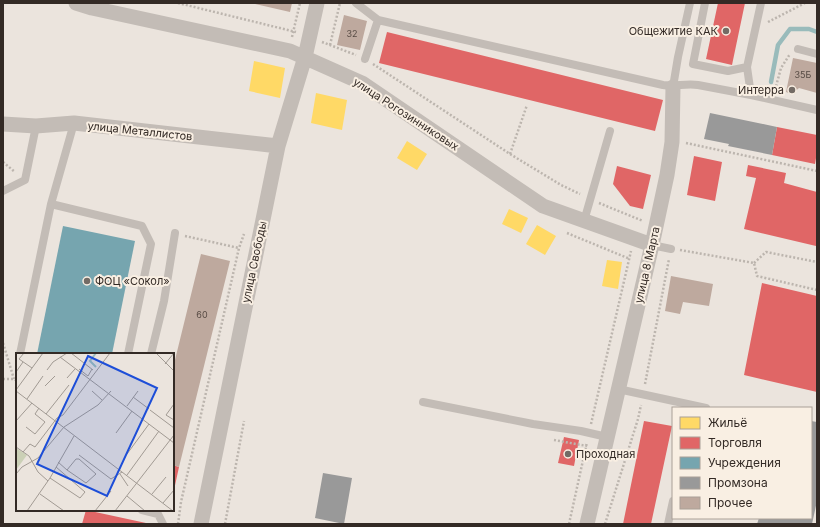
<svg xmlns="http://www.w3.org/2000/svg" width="820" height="527" viewBox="0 0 820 527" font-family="Inter,sans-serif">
<rect width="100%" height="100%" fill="#ebe4dd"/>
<path fill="#ffd966" d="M 254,61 L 285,68 L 280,98 L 249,91 Z
M 316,93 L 347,100 L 342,130 L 311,123 Z
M 407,141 L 427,154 L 417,170 L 397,158 Z
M 509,209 L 528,218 L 521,233 L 502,224 Z
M 537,225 L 556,236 L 545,255 L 526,244 Z
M 607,260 L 622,262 L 618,289 L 602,286 Z"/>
<path fill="#e06666" d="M 718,3 L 745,3 L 732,65 L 706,59 Z
M 387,32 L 663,100 L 655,131 L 379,63 Z
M 777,127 L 817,135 L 817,152 L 815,164 L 772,155 Z
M 694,156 L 722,162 L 715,201 L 687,195 Z
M 748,165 L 786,173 L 784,183 L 817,192 L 817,240 L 816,246 L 744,229 L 756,178 L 746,176 Z
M 617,166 L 651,175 L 643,209 L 630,206 L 613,184 Z
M 762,283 L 817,296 L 817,392 L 744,375 Z
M 644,421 L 672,426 L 651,524 L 623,524 Z
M 564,437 L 579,440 L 574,466 L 558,463 Z
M 173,465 L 179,467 L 174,490 L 173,490 Z
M 86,510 L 146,523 L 146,524 L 82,524 Z"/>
<path fill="#76a5af" d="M 63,226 L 135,241 L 112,354 L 37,354 Z"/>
<path fill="#999" d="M 710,113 L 777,127 L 772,155 L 728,146 L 729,144 L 704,139 Z
M 811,421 L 817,422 L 817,501 L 812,524 L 757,524 L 759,518 L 811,518 Z
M 323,473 L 352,478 L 344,524 L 315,518 Z"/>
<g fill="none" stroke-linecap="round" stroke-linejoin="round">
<path stroke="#9bb" stroke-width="4.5" d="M 771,82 L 778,45 L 790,29 L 809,29 L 817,32"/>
</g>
<path fill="#bea99e" d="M 251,3 L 292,3 L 290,12 Z
M 344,15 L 367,21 L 360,50 L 337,45 Z
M 793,58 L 817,63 L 817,93 L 799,88 L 792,94 L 786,92 Z
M 201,254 L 230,261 L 179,467 L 173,465 L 173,368 Z
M 671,276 L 713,284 L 709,306 L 683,302 L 680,314 L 665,311 Z"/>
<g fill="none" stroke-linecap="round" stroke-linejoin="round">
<path stroke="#bcb5ae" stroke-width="2.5" stroke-dasharray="2 2" stroke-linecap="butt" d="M 178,3 L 296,32
M 768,22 L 805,3
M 292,37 L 300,3
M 322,42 L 356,55
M 330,45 L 340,3
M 373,64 L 510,154 L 561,185 L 580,194
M 775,90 L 781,68 L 790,54
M 686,143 L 817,171
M 510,154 L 527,105
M 3,162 L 15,172
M 599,203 L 643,221
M 567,233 L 630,259
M 185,236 L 239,248
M 680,250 L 754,263 L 757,276 L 817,290
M 754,263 L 766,252 L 817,262
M 3,343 L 14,379
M 3,379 L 14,379 L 17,381
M 645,384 L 669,259
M 591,424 L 631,251
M 554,440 L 587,446
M 178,524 L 181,502 L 239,248 L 244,234
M 225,524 L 244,421
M 569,524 L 587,442
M 605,524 L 638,419 L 641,405"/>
<path stroke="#c3bcb6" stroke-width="8" d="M 356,3 L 378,20 L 663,85 C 675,87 686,83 698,85 L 751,95 L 817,110
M 705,3 L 693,64 L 728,71 L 747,67
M 798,49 L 817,54
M 365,59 L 378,20
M 673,87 L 678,57 L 690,3
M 751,95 L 747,67 L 761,3
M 3,191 L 25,180 L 36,126
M 51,204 L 142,226 L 151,244 L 128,354
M 584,221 L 610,131
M 652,245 L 671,249
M 20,354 L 51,204 L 74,123
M 151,354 L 164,301 L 175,233
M 618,389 L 706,408
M 423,402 L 533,424 L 581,431 L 607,437
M 142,510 L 158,514 L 163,524
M 668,524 L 673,501"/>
<path stroke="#c3bcb6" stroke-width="15" d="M 76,3 L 92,8 L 290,51 L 362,83 L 543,206 L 652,245
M 3,124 L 36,126 L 74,123 L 278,146
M 201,524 L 278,146 L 305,57 L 317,3
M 587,524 L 652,245 L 667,175 L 672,142 L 673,87"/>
</g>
<g fill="#736b65" stroke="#f9efe3" stroke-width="1.5">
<circle cx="726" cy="31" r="4"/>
<circle cx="792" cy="90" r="4"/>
<circle cx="87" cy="281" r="4"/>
<circle cx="568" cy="454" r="4"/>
</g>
<g text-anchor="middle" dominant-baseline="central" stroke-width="4" stroke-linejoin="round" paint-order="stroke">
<g font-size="9" fill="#564a43">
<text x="352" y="33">32</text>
<text x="803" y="74">35Б</text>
<text x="202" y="314">60</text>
</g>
<g font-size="11" fill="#332a25" stroke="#f9efe3" text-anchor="end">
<text x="718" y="31">Общежитие КАК</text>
<text x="784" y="90">Интерра</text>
<text x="95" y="281" text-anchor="start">ФОЦ «Сокол»</text>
<text x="576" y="454" text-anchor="start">Проходная</text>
</g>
<g font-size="11" fill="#332a25" stroke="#f9efe3">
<text transform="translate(406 114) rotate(33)">улица Рогозинниковых</text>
<text transform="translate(140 131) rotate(6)">улица Металлистов</text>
<text transform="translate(254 262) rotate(-78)">улица Свободы</text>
<text transform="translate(647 265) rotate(-77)">улица 8 Марта</text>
</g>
</g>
<g transform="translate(16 353)">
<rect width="158" height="158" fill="#ebe4dd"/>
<path d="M 0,95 L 11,102 L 0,117 Z" fill="#cbd0b6"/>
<path fill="none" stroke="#9bb" stroke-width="2" d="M 80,14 L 74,8 L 80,0"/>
<path fill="none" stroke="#a19a93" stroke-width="1" d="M 8,0 L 3,6 L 16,15M 55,0 L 77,17M 140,0 L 158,18M 44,4 L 158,90M 149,11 L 158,0M 63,16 L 72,23 L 76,16M 31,17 L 37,9 L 51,0M 0,19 L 7,9M 51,25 L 59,16M 29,33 L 39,23M 0,37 L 27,0M 0,38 L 157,158M 76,38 L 86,47M 117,44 L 133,56M 11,46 L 27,23M 158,51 L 150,62 L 158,67M 111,53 L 122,38M 134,57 L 158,75M 30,61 L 53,32M 0,68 L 16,50M 10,74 L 19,81 L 29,69 L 19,61 L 23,55M 100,80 L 116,58M 0,94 L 13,103 L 22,119 L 32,128M 7,99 L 14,91 L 19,94 L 41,65 L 47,62 L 94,0M 111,101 L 133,71M 63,102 L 95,126 L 106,119M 42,109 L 51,117 L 70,130 L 80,121 L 63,106 L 60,106 L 51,117M 0,121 L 6,114 L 22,105 L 48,74 L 82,52 L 95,38M 104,121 L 112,133M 111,122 L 143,78M 34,125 L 64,145 L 69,139 L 40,114M 24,141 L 48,158M 136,141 L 150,124M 111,143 L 129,158M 147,150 L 158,137M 11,158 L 34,125 L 58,83M 79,158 L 95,138M 99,158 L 158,82"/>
<path fill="#1d4ed8" fill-opacity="0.15" stroke="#1d4ed8" stroke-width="2" d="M 72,3 L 141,35 L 91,143 L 21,111 Z"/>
<rect width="158" height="158" fill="none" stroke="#332a25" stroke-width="2"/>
</g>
<rect width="820" height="527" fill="none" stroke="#332a25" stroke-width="8"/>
<rect x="672" y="407" width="140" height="112" fill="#f9efe3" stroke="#aaa097"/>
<rect x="680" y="417" width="20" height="12" fill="#ffd966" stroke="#aaa097"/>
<text x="708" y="427" font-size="12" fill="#332a25">Жильё</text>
<rect x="680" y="437" width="20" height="12" fill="#e06666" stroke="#aaa097"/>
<text x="708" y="447" font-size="12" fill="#332a25">Торговля</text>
<rect x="680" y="457" width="20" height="12" fill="#76a5af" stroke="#aaa097"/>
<text x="708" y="467" font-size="12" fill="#332a25">Учреждения</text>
<rect x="680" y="477" width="20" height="12" fill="#999999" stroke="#aaa097"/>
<text x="708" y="487" font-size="12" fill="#332a25">Промзона</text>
<rect x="680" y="497" width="20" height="12" fill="#bea99e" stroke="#aaa097"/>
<text x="708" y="507" font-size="12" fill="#332a25">Прочее</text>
</svg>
